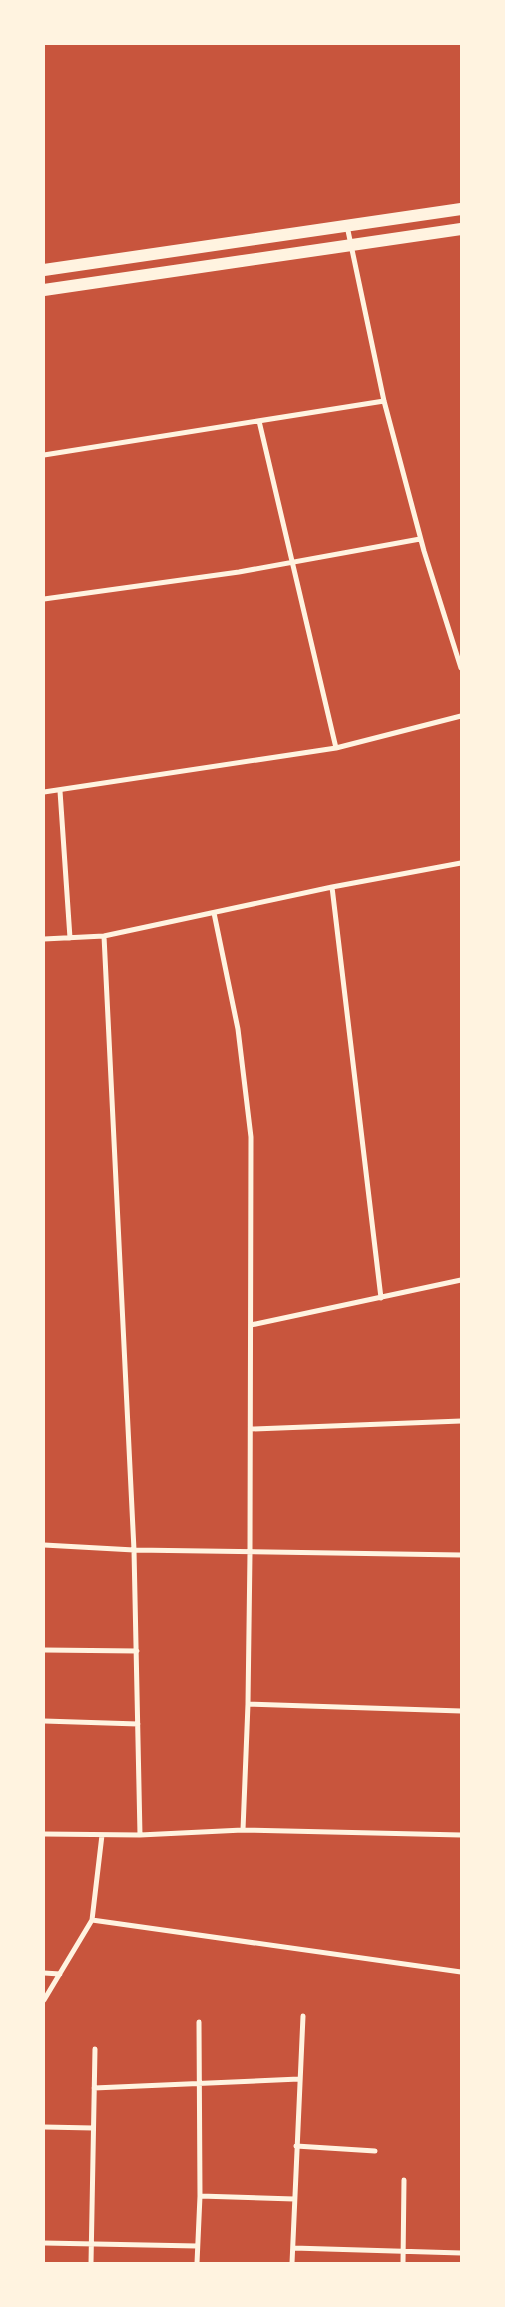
<svg xmlns="http://www.w3.org/2000/svg" width="505" height="2307" viewBox="0 0 505 2307" font-family="'Noto Sans',sans-serif">
<rect width="100%" height="100%" fill="#c8553d"/>
<g fill="none" stroke-linecap="round" stroke-linejoin="round">
<path stroke="#fff3e0" stroke-width="5" d="M 347,226 L 384,401 L 424,551 L 461,668
M 259,421 L 336,748
M 44,455 L 384,401
M 44,599 L 239,572 L 420,539
M 60,791 L 70,938
M 44,792 L 336,748 L 461,716
M 332,887 L 381,1298
M 214,913 L 238,1029 L 251,1137 L 250,1553 L 248,1704 L 243,1830
M 104,936 L 134,1550 L 140,1835
M 44,939 L 104,936 L 332,887 L 461,863
M 251,1325 L 461,1280
M 251,1429 L 461,1421
M 44,1545 L 134,1550 L 461,1555
M 44,1650 L 137,1651
M 248,1704 L 461,1711
M 44,1721 L 138,1724
M 44,1834 L 140,1835 L 243,1830 L 461,1835
M 92,1920 L 461,1972
M 44,1973 L 60,1974
M 44,2000 L 92,1920 L 102,1835
M 94,2088 L 299,2079
M 44,2127 L 93,2128
M 296,2146 L 375,2151
M 200,2196 L 294,2199
M 44,2243 L 197,2246
M 293,2248 L 461,2253
M 91,2263 L 95,2049
M 197,2263 L 200,2196 L 199,2022
M 292,2263 L 303,2016
M 403,2263 L 404,2180"/>
<path stroke="#fff3e0" stroke-width="12" d="M 44,270 L 461,209
M 44,290 L 461,229"/>
</g>
<rect width="505" height="2307" fill="none" stroke="#fff3e0" stroke-width="90"/>
</svg>
